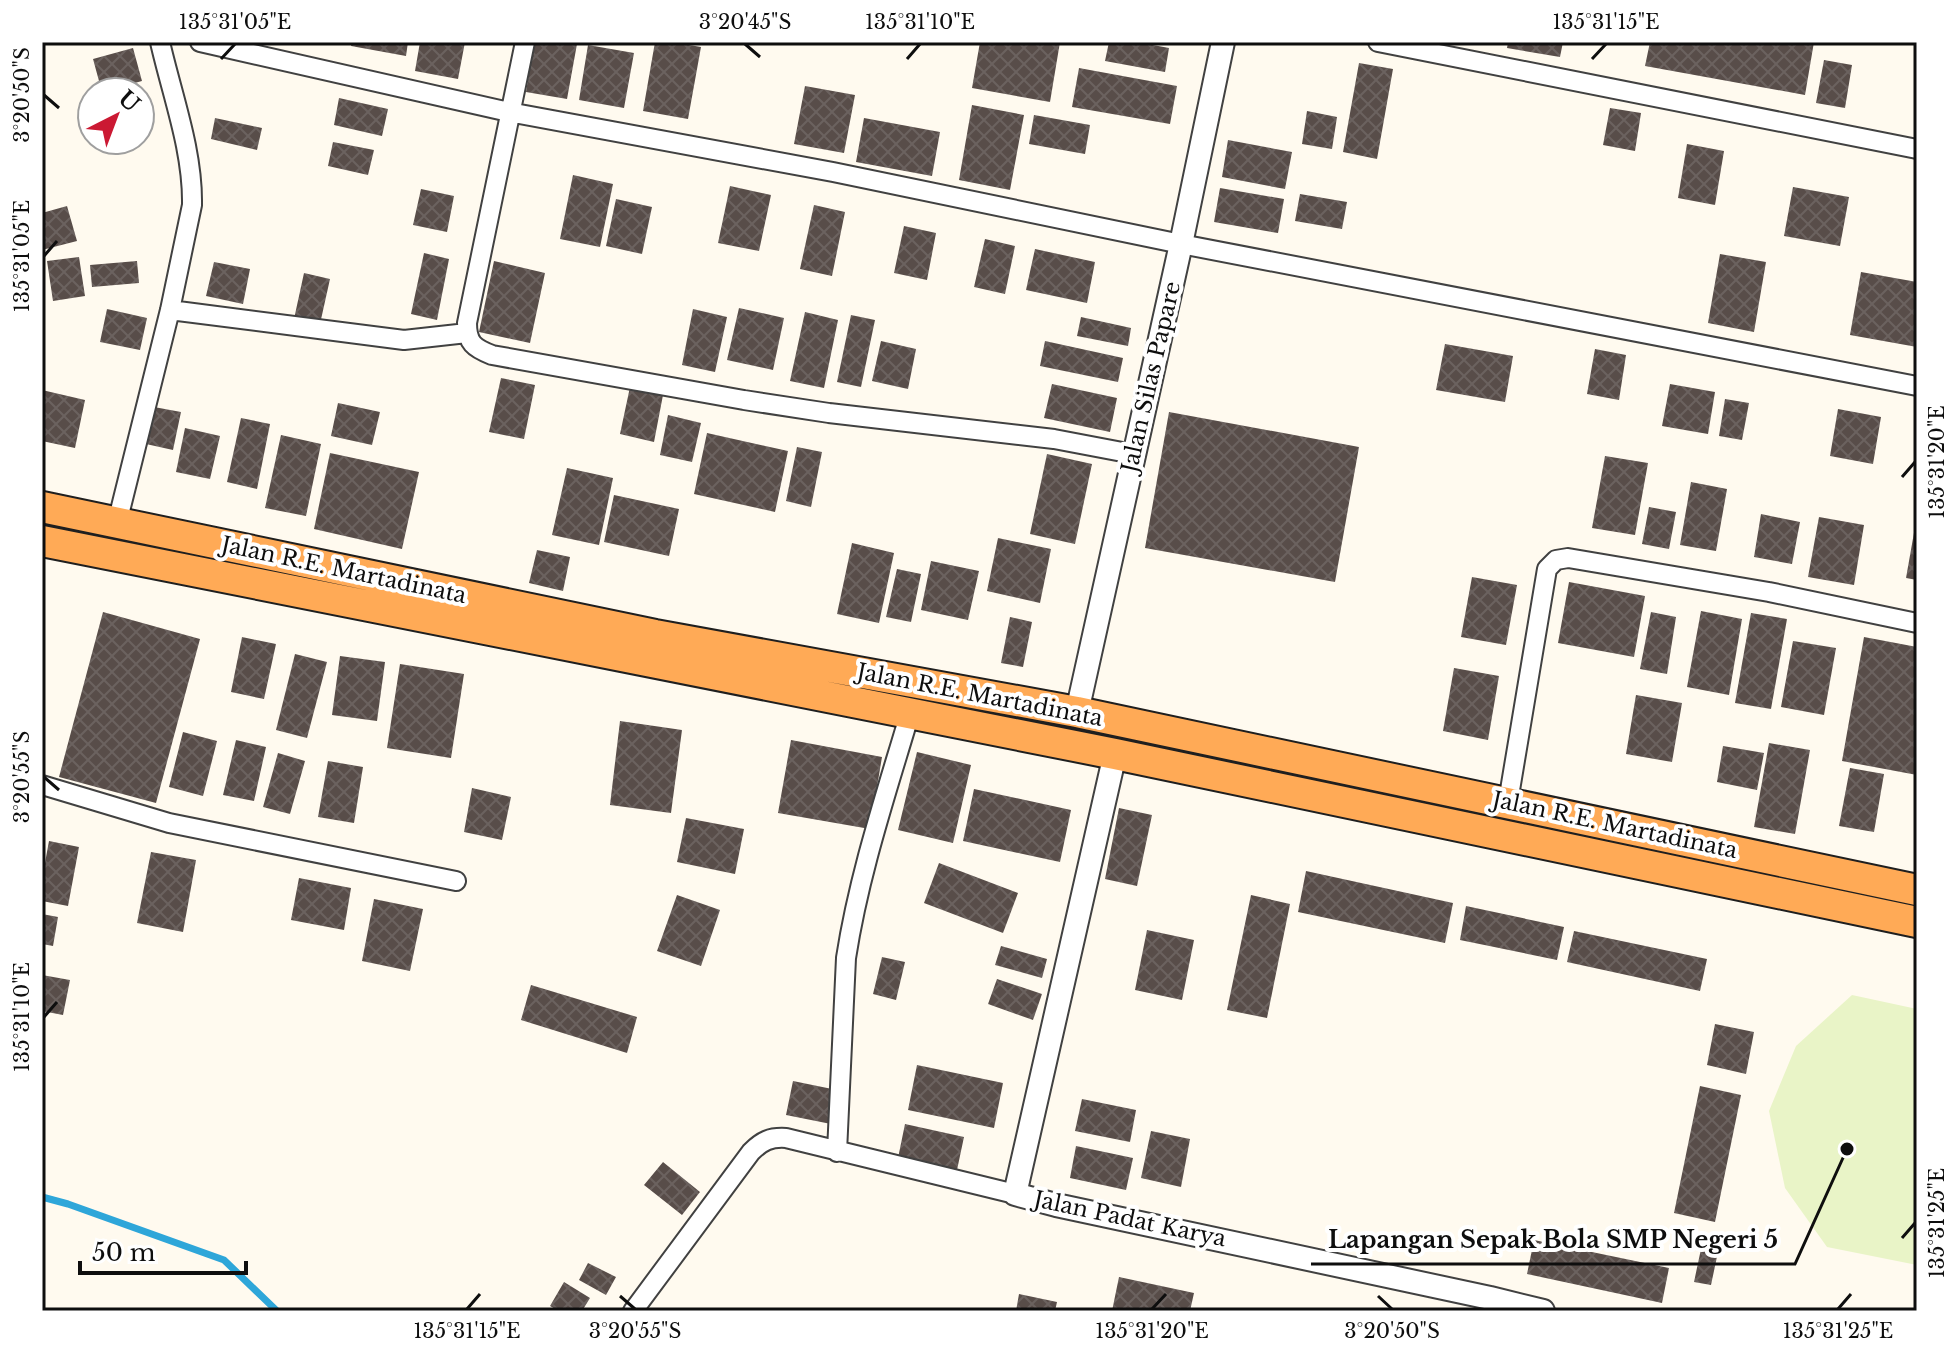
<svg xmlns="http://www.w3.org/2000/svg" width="1959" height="1353" viewBox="0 0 1959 1353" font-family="'Libre Baskerville',serif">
<defs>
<pattern id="building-cross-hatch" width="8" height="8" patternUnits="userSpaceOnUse" patternTransform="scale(2)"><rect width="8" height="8" fill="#584d49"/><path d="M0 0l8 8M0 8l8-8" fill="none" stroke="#6b625f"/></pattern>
</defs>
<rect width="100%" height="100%" fill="#fffaef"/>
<path fill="#e9f4c7" d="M 1852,995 L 1917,1009 L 1917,1265 L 1827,1247 L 1785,1188 L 1769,1111 L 1796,1046 Z"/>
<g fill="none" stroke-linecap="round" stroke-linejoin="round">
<path stroke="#2ea6d9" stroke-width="7" d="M 42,1197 L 68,1204 L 224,1260 L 277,1311"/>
</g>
<path fill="url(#building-cross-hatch)" d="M 352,42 L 408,42 L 406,56 L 351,46 Z
M 420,42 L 465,42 L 458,79 L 415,71 Z
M 534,42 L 564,42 L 577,44 L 567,99 L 526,92 Z
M 655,42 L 672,42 L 701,47 L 688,119 L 643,111 Z
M 980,42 L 1060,42 L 1050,102 L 972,88 Z
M 1109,42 L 1137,42 L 1169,48 L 1165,72 L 1105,61 Z
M 1508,42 L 1563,42 L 1560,57 L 1507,48 Z
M 1650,42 L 1814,42 L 1805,95 L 1645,66 Z
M 588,45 L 634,53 L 624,108 L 579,100 Z
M 133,48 L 142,81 L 102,92 L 93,59 Z
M 1824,60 L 1852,65 L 1845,108 L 1816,103 Z
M 1359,63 L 1393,69 L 1377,159 L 1343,152 Z
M 1079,68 L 1177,86 L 1170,124 L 1072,107 Z
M 805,86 L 855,95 L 844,153 L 794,144 Z
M 339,98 L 388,109 L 382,136 L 334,125 Z
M 972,105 L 1024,115 L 1010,190 L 959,180 Z
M 1610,108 L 1641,113 L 1635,151 L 1603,145 Z
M 1307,111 L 1337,117 L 1332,149 L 1302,144 Z
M 1034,115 L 1090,125 L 1085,154 L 1029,144 Z
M 215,118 L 262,128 L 257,150 L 211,139 Z
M 864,118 L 940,132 L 932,176 L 856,162 Z
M 1228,140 L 1292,152 L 1285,189 L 1222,177 Z
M 333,142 L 374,150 L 368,175 L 328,166 Z
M 1687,144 L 1724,151 L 1715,205 L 1678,198 Z
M 573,175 L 613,184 L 600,247 L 560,239 Z
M 730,186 L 771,195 L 759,251 L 718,243 Z
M 1793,187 L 1849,197 L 1840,246 L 1784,236 Z
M 1220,188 L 1284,199 L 1278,233 L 1214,222 Z
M 421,189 L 454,196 L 447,232 L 413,225 Z
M 1300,194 L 1347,202 L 1342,229 L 1295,221 Z
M 616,199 L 652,207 L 642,254 L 606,246 Z
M 814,205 L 845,212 L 832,276 L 800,269 Z
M 67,206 L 77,241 L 42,250 L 42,213 Z
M 904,226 L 936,233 L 927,280 L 894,273 Z
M 985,239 L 1015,246 L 1005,294 L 974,287 Z
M 1035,249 L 1095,262 L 1087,303 L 1026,290 Z
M 424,253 L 449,259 L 437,320 L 411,314 Z
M 1720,254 L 1766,262 L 1754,332 L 1708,323 Z
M 79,257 L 85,296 L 53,301 L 47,261 Z
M 137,261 L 139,283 L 92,287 L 90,265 Z
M 494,261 L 545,273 L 530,343 L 479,332 Z
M 214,262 L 250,269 L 243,304 L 206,296 Z
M 1861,272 L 1917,282 L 1917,347 L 1850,335 Z
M 304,273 L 330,279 L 320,324 L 294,319 Z
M 739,308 L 784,318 L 773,370 L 727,360 Z
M 107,309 L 147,318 L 140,350 L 100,342 Z
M 693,309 L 727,317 L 715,372 L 682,365 Z
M 805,312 L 838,320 L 824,388 L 790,381 Z
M 851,315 L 875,320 L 861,387 L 837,382 Z
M 1081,317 L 1131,328 L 1128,346 L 1077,336 Z
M 881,341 L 916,349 L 908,389 L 872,381 Z
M 1045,341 L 1123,358 L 1118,382 L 1040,366 Z
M 1445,344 L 1513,356 L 1505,402 L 1436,390 Z
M 1595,349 L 1626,355 L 1619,400 L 1587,394 Z
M 501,378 L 535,385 L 524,439 L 489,432 Z
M 1052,384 L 1117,398 L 1110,432 L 1044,418 Z
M 1670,384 L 1715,392 L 1708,434 L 1662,426 Z
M 630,387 L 663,395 L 654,442 L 620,434 Z
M 42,390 L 85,400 L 75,448 L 42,441 Z
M 1725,399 L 1749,403 L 1742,440 L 1719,436 Z
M 338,403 L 380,412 L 372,445 L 331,436 Z
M 154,407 L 181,412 L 173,450 L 146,444 Z
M 1838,409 L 1881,417 L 1873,464 L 1830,456 Z
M 1169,412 L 1359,447 L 1335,582 L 1145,548 Z
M 668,415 L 701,423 L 692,462 L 660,455 Z
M 241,418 L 270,424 L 257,489 L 227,482 Z
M 185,428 L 220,436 L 210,479 L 176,472 Z
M 707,433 L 788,451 L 775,512 L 694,494 Z
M 281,435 L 321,444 L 306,516 L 265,508 Z
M 797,447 L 822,452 L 811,507 L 786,501 Z
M 330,453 L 419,472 L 402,549 L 314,529 Z
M 1047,454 L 1092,464 L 1075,544 L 1030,534 Z
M 1605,456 L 1648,463 L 1635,535 L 1592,528 Z
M 567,468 L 613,478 L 599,545 L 552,535 Z
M 1691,482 L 1727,489 L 1716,551 L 1680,545 Z
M 614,495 L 679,509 L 669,556 L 604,542 Z
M 1649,507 L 1676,512 L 1669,549 L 1642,544 Z
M 1761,514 L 1800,522 L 1792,564 L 1754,557 Z
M 1819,517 L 1864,525 L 1854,585 L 1808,577 Z
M 1915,527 L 1917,527 L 1917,580 L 1906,578 Z
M 998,538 L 1051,549 L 1040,603 L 987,591 Z
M 852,543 L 894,553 L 879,623 L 837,614 Z
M 537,550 L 570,557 L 563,591 L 529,583 Z
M 931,561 L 979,571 L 968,620 L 921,610 Z
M 897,569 L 921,574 L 911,622 L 886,617 Z
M 1472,577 L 1517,585 L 1506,645 L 1461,637 Z
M 1569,582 L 1645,596 L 1634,657 L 1558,643 Z
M 1701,611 L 1742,619 L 1729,695 L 1687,687 Z
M 103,612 L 200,639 L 156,803 L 59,777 Z
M 1651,612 L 1676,617 L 1667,674 L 1640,669 Z
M 1751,613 L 1787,619 L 1771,709 L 1735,703 Z
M 1010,617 L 1032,622 L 1023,667 L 1001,663 Z
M 242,637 L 276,644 L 264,699 L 231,692 Z
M 1864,637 L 1917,647 L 1917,775 L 1842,761 Z
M 1793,641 L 1836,648 L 1824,715 L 1781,707 Z
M 295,654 L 327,662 L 307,738 L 276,730 Z
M 340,656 L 385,662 L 377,721 L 332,715 Z
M 400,664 L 464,674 L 451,758 L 387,748 Z
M 1454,668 L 1499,676 L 1488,740 L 1443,731 Z
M 1636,695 L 1682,703 L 1672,762 L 1626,754 Z
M 620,721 L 682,730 L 671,813 L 610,805 Z
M 183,732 L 217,741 L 203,796 L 169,787 Z
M 236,740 L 266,747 L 254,801 L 223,795 Z
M 791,740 L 882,757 L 870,829 L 778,813 Z
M 1769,743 L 1810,750 L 1795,834 L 1754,827 Z
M 1723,746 L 1764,753 L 1757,790 L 1717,782 Z
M 917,752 L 971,765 L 953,843 L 898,830 Z
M 278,753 L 305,761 L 290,814 L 263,807 Z
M 328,761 L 363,767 L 354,823 L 318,817 Z
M 1850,768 L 1884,774 L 1874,832 L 1839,826 Z
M 472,788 L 511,797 L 502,840 L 464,832 Z
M 974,789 L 1071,810 L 1060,862 L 963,841 Z
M 1119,808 L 1152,815 L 1137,886 L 1105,879 Z
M 686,818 L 744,829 L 735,874 L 677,862 Z
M 49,841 L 79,847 L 68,906 L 42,901 L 42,879 Z
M 151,852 L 196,860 L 183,932 L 137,923 Z
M 939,863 L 1018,893 L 1003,933 L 924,903 Z
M 1306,871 L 1453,903 L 1445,943 L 1298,912 Z
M 299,878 L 351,888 L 344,930 L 291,920 Z
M 677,895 L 720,910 L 701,966 L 657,951 Z
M 1251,895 L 1290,904 L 1267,1018 L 1227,1010 Z
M 374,899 L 423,909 L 410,971 L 362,961 Z
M 1466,906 L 1564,927 L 1557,960 L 1460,940 Z
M 42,914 L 58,917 L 53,946 L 42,944 Z
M 1147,930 L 1194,940 L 1182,1000 L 1135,990 Z
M 1574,931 L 1707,959 L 1700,991 L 1567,962 Z
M 1001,946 L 1047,959 L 1042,978 L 995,965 Z
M 882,957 L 905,962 L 896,1000 L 873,994 Z
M 42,975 L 70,980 L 63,1015 L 42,1011 Z
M 997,979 L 1042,994 L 1033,1020 L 988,1004 Z
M 531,985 L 637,1017 L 627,1053 L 521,1020 Z
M 1715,1024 L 1754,1032 L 1746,1074 L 1707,1065 Z
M 917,1065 L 1003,1083 L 994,1128 L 908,1110 Z
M 793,1081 L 837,1090 L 831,1124 L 786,1115 Z
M 1700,1086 L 1741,1095 L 1715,1222 L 1674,1213 Z
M 1082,1099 L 1136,1110 L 1130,1142 L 1075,1131 Z
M 905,1124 L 964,1137 L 957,1170 L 898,1158 Z
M 1151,1131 L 1190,1139 L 1181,1187 L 1141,1178 Z
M 1076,1146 L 1133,1158 L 1126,1190 L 1070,1178 Z
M 663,1162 L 700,1192 L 682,1215 L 644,1185 Z
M 1534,1240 L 1669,1268 L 1662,1303 L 1527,1274 Z
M 1701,1249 L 1718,1252 L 1711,1285 L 1694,1282 Z
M 588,1263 L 616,1277 L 606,1295 L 579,1280 Z
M 1119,1277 L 1194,1293 L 1190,1311 L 1112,1311 Z
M 564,1282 L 590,1298 L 582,1311 L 559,1311 L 550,1306 Z
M 1019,1294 L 1057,1302 L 1055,1311 L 1016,1311 Z"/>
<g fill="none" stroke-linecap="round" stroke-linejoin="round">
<g stroke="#414141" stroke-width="22">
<path id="minor" d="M 200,42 L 509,112 L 833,172 L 1181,244 L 1917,386
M 525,42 L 467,323 C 467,343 474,348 492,355 L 744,400 L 829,413 L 1054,439 L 1133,454
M 1378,42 L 1917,149
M 170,310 L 404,340 L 467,333
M 117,523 L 170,310 L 192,205 C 193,150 172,95 160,42
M 42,785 L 169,823 L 456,881
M 1508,802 L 1547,569 L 1556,560 L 1568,558 L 1769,592 L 1917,623
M 837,1152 L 846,958 C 859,874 886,794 910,713
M 633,1311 L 751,1152 C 762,1141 770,1137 786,1138 L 1015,1194"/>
</g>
<g stroke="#414141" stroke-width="26">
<path id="tertiary" d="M 1077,712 L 1181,244 L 1223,42
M 1115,754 L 1015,1194 L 1056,1205 L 1490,1298 L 1543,1311"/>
</g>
<g stroke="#1f1f1f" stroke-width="34">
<path id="trunk" d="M 42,507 L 655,635 L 1077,712 L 1917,890
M 42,541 L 1115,754 L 1917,922"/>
</g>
<use href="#minor" stroke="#fff" stroke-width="18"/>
<use href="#tertiary" stroke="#fff" stroke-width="22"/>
<use href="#trunk" stroke="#ffaa56" stroke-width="30"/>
</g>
<path fill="none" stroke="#0e0e0e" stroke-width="3" d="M 745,44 L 760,57M 221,59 L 235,44M 907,59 L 920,44M 1592,59 L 1606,44M 44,95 L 59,108M 44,256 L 57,241M 1902,477 L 1915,462M 44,777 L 59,790M 44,1017 L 57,1002M 1902,1238 L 1915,1223M 620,1296 L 635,1309M 1378,1296 L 1392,1309M 467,1309 L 480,1294M 1152,1309 L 1166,1294M 1838,1309 L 1851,1294"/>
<g text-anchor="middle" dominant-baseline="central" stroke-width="8" stroke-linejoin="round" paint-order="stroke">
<g font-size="22" fill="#0e0e0e" stroke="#fff">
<text transform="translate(1151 377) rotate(-77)">Jalan Silas Papare</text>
<text transform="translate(344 570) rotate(12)">Jalan R.E. Martadinata</text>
<text transform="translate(980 695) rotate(11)">Jalan R.E. Martadinata</text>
<text transform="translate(1615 825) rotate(12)">Jalan R.E. Martadinata</text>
<text transform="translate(1130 1219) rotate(12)">Jalan Padat Karya</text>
</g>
</g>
<path fill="none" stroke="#0e0e0e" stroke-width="3" d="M1847 1149L1795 1264H1311"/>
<circle fill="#0e0e0e" stroke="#fff" stroke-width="3" cx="1847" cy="1149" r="8"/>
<g font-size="24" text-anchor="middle" font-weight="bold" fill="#0e0e0e" stroke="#fff" stroke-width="8" stroke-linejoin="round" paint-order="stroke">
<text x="1553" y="1248">Lapangan Sepak Bola SMP Negeri 5</text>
</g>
<rect width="1959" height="1353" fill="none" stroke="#ffffff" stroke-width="88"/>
<g transform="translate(116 116) rotate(42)"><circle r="38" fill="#ffffff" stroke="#9f9f9f" stroke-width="2"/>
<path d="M0-6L14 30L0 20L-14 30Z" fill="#cb1933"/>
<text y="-12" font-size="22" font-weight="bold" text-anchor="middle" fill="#0e0e0e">U</text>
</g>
<path d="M80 1261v12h166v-12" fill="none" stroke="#0e0e0e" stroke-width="4"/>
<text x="92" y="1261" font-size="24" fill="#0e0e0e" stroke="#ffffff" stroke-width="6" paint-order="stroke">50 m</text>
<rect x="44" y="44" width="1871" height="1265" fill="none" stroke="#0e0e0e" stroke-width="3"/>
<g font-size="20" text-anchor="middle" fill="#0e0e0e">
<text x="235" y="29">135°31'05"E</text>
<text x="745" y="29">3°20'45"S</text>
<text x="920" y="29">135°31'10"E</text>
<text x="1606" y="29">135°31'15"E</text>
<text transform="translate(22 95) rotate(-90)" y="7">3°20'50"S</text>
<text transform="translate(22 256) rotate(-90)" y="7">135°31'05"E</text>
<text transform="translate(1937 462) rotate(-90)" y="7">135°31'20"E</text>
<text transform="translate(22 777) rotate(-90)" y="7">3°20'55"S</text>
<text transform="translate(22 1017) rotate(-90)" y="7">135°31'10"E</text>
<text transform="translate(1937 1223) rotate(-90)" y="7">135°31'25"E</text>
<text x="467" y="1338">135°31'15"E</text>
<text x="635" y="1338">3°20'55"S</text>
<text x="1152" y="1338">135°31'20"E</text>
<text x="1392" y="1338">3°20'50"S</text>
<text x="1838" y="1338">135°31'25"E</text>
</g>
</svg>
